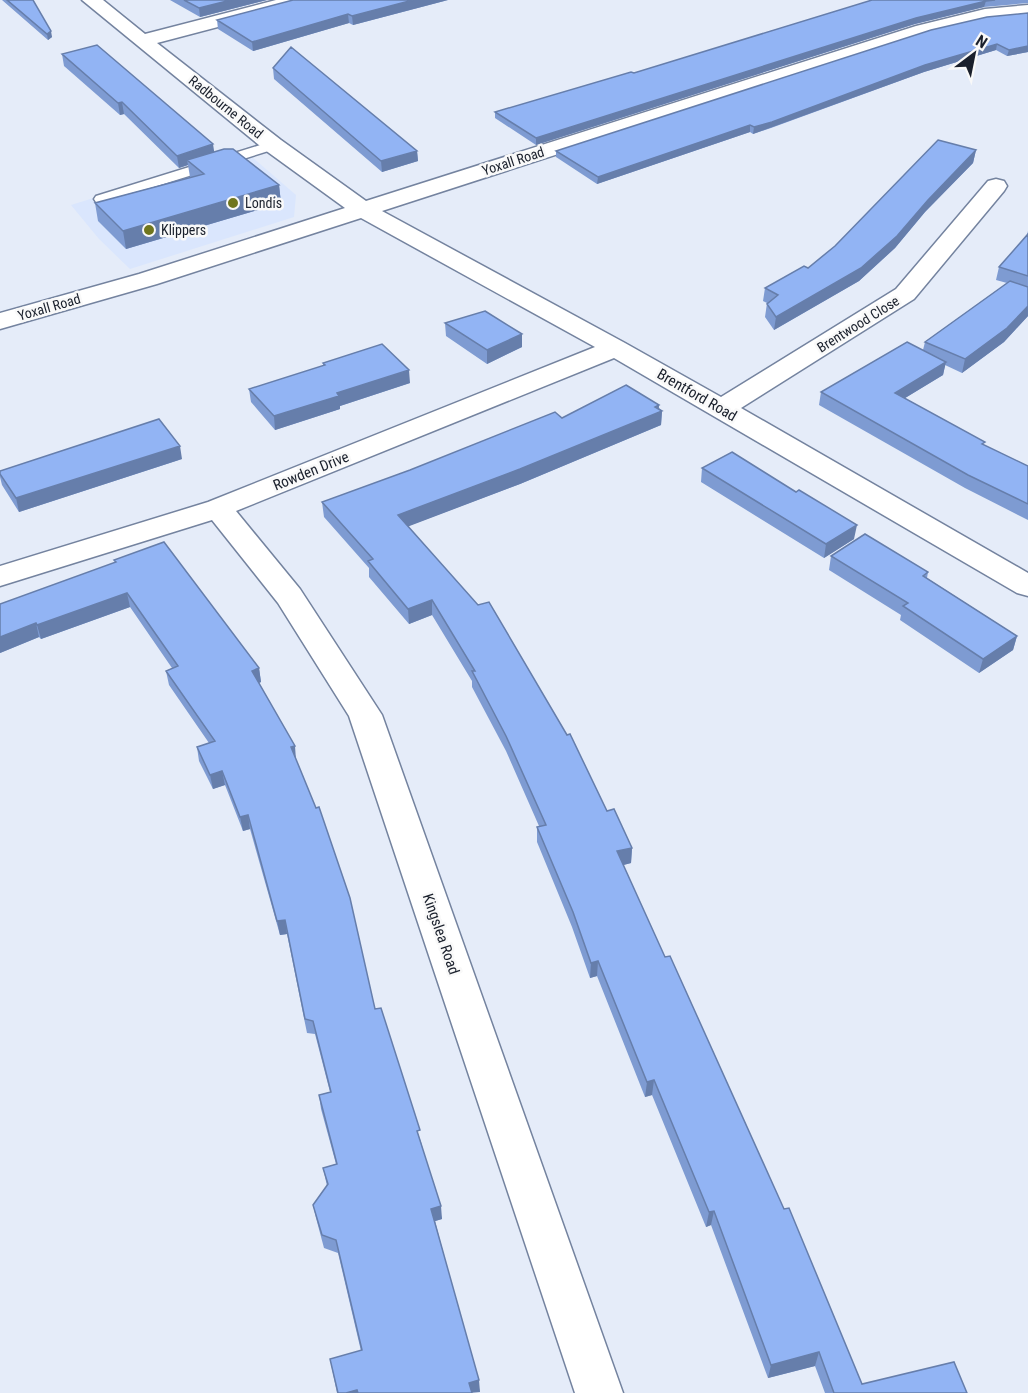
<svg xmlns="http://www.w3.org/2000/svg" width="1028" height="1393" viewBox="0 0 1028 1393" font-family="'Roboto Condensed',sans-serif">
<rect width="100%" height="100%" fill="#e5ecf9"/>
<path fill="#dae6fd" d="M 245,151 L 296,195 L 294,217 L 130,269 L 99,239 L 71,205 Z"/>
<g fill="none" stroke-linecap="round" stroke-linejoin="round">
<g stroke="#74839f" stroke-width="3">
<path id="service" d="M 273,141 L 280,145 L 278,148 L 106,202 L 96,202 L 94,199 L 96,196 Z"/>
</g>
<g stroke="#74839f" stroke-width="3">
<path id="minor" d="M 82,0 L 103,0 L 145,34 L 276,0 L 307,0 L 305,4 L 157,43 L 281,140 L 366,201 L 916,26 L 985,9 L 1028,5 L 1028,17 L 985,21 L 929,34 L 382,211 L 625,343 L 721,397 L 896,289 L 988,181 L 996,179 L 1004,181 L 1007,186 L 1004,191 L 914,299 L 741,408 L 1028,573 L 1028,596 L 1017,593 L 614,358 L 236,511 L 300,589 L 382,715 L 623,1393 L 575,1393 L 349,716 L 278,603 L 212,520 L 0,586 L 0,566 L 208,502 L 595,347 L 361,218 L 157,284 L 0,329 L 0,313 L 139,274 L 345,208 L 265,150 Z"/>
</g>
<use href="#service" fill="#fff" fill-rule="evenodd"/>
<use href="#minor" fill="#fff" fill-rule="evenodd"/>
</g>
<path fill="#7e9bd2" d="M 2,0 L 33,0 L 52,37 L 48,40 Z
M 170,0 L 267,0 L 200,17 Z
M 448,0 L 353,25 L 349,23 L 253,51 L 218,29 L 217,20 Z
M 872,0 L 1028,0 L 1028,3 L 984,7 L 915,24 L 536,145 L 495,118 L 495,112 L 634,73 Z
M 1028,13 L 1028,52 L 1007,56 L 996,50 L 924,72 L 771,128 L 753,134 L 750,132 L 597,184 L 556,157 L 556,151 Z
M 62,54 L 214,152 L 279,185 L 281,203 L 126,249 L 98,221 L 95,203 L 190,177 L 188,165 L 179,168 L 124,114 L 120,115 L 64,66 Z
M 273,68 L 417,151 L 418,161 L 382,172 L 274,79 Z
M 976,150 L 973,163 L 925,212 L 895,248 L 859,281 L 774,330 L 765,317 L 767,303 L 763,301 L 765,288 L 808,268 Z
M 1028,231 L 1028,316 L 1004,342 L 962,373 L 945,365 L 943,375 L 905,398 L 984,445 L 1028,466 L 1028,520 L 965,488 L 819,405 L 821,392 L 923,350 L 925,342 L 1007,283 L 996,280 L 999,267 L 1027,235 Z
M 445,323 L 522,334 L 522,347 L 487,364 L 446,336 Z
M 323,363 L 410,383 L 340,406 L 340,409 L 275,430 L 251,402 L 249,389 L 323,366 Z
M 659,405 L 659,408 L 662,411 L 661,425 L 520,484 L 408,526 L 632,848 L 631,863 L 623,865 L 665,957 L 862,1384 L 967,1393 L 825,1393 L 815,1366 L 768,1378 L 711,1225 L 706,1227 L 652,1095 L 645,1097 L 597,976 L 590,978 L 572,927 L 537,842 L 537,827 L 539,826 L 506,751 L 472,687 L 472,681 L 432,615 L 409,624 L 369,577 L 369,568 L 324,517 L 322,502 L 562,418 Z
M 182,459 L 19,512 L 2,485 L 0,477 L 0,471 Z
M 702,468 L 796,492 L 854,539 L 824,558 L 701,482 Z
M 831,556 L 928,572 L 927,578 L 1017,636 L 1013,650 L 979,673 L 900,620 L 901,615 L 829,570 Z
M 114,560 L 259,668 L 261,682 L 259,683 L 296,760 L 375,1009 L 421,1142 L 442,1219 L 435,1221 L 480,1392 L 337,1393 L 330,1359 L 361,1351 L 338,1253 L 324,1248 L 316,1218 L 313,1205 L 327,1186 L 323,1168 L 336,1164 L 321,1109 L 319,1095 L 330,1092 L 315,1034 L 307,1033 L 287,934 L 280,935 L 250,829 L 243,831 L 225,785 L 213,789 L 199,761 L 197,747 L 209,743 L 169,685 L 166,671 L 172,668 L 130,607 L 41,639 L 39,637 L 0,653 L 0,604 L 115,563 Z"/>
<path fill="#667eab" d="M 231,0 L 267,0 L 200,17 L 199,8 Z
M 413,0 L 448,0 L 353,25 L 352,16 Z
M 986,1 L 984,7 L 915,24 L 536,145 L 536,138 L 916,18 Z
M 348,14 L 349,23 L 253,51 L 252,42 Z
M 51,31 L 52,37 L 48,40 L 47,34 Z
M 997,44 L 996,50 L 924,72 L 753,134 L 754,127 L 925,65 Z
M 1028,46 L 1028,52 L 1007,56 L 1009,50 Z
M 122,102 L 124,114 L 120,115 L 118,103 Z
M 750,125 L 750,132 L 597,184 L 598,177 Z
M 213,144 L 215,157 L 187,160 L 188,165 L 179,168 L 177,156 Z
M 976,150 L 973,163 L 925,212 L 895,248 L 859,281 L 774,330 L 776,317 L 928,200 Z
M 417,151 L 418,161 L 382,172 L 381,161 Z
M 279,185 L 281,203 L 126,249 L 123,231 Z
M 1028,306 L 1028,316 L 1004,342 L 962,373 L 965,359 Z
M 522,334 L 522,347 L 487,364 L 487,350 Z
M 946,362 L 943,375 L 892,406 L 895,393 Z
M 409,370 L 410,383 L 340,406 L 340,409 L 275,430 L 274,416 L 337,393 Z
M 659,405 L 658,412 L 662,411 L 661,425 L 520,484 L 399,530 L 398,515 Z
M 180,446 L 182,459 L 19,512 L 16,498 Z
M 857,525 L 854,539 L 824,558 L 826,544 Z
M 127,593 L 130,607 L 41,639 L 37,625 Z
M 432,600 L 432,615 L 409,624 L 408,609 Z
M 36,623 L 39,637 L 0,653 L 0,637 Z
M 1017,636 L 1013,650 L 979,673 L 983,659 Z
M 259,668 L 261,682 L 254,685 L 252,671 Z
M 295,746 L 296,760 L 291,747 Z
M 222,771 L 225,785 L 213,789 L 210,775 Z
M 248,815 L 250,829 L 243,831 L 240,817 Z
M 632,848 L 631,863 L 616,867 L 617,851 Z
M 285,920 L 287,934 L 280,935 L 277,921 Z
M 598,961 L 597,976 L 590,978 L 591,963 Z
M 654,1080 L 652,1095 L 645,1097 L 647,1082 Z
M 441,1206 L 442,1219 L 432,1222 L 431,1209 Z
M 714,1211 L 711,1225 L 706,1227 L 709,1212 Z
M 819,1352 L 815,1366 L 768,1378 L 771,1365 Z
M 479,1380 L 480,1392 L 469,1393 L 469,1383 Z
M 357,1390 L 358,1393 L 346,1393 Z"/>
<path fill="#92b4f4" stroke="#667eab" stroke-width="1.5" d="M 7,0 L 33,0 L 51,31 L 47,34 Z
M 184,0 L 231,0 L 199,8 Z
M 293,0 L 413,0 L 352,16 L 348,14 L 252,42 L 217,20 Z
M 872,0 L 995,0 L 986,1 L 916,18 L 536,138 L 495,112 L 631,72 L 634,73 Z
M 1028,13 L 1028,46 L 1009,50 L 997,44 L 925,65 L 772,122 L 754,127 L 750,125 L 598,177 L 556,151 L 931,30 L 987,17 Z
M 97,45 L 213,144 L 177,156 L 122,102 L 118,103 L 62,54 Z
M 291,47 L 417,151 L 381,161 L 273,68 Z
M 938,140 L 976,150 L 928,200 L 897,236 L 861,268 L 776,317 L 767,304 L 778,295 L 765,288 L 804,266 L 808,268 L 835,246 Z
M 224,149 L 233,149 L 279,185 L 123,231 L 95,203 L 204,174 L 187,160 Z
M 1028,234 L 1028,276 L 999,267 Z
M 1010,281 L 1028,287 L 1028,306 L 1007,328 L 965,359 L 925,342 Z
M 485,311 L 522,334 L 487,350 L 445,323 Z
M 907,342 L 946,362 L 895,393 L 985,442 L 982,444 L 1028,466 L 1028,504 L 968,475 L 821,392 Z
M 382,344 L 409,370 L 337,393 L 339,396 L 274,416 L 249,389 L 325,365 L 323,363 Z
M 626,385 L 659,405 L 655,407 L 662,411 L 520,469 L 398,515 L 478,605 L 489,602 L 567,735 L 570,734 L 607,811 L 614,809 L 632,848 L 617,851 L 665,957 L 670,956 L 784,1209 L 789,1208 L 862,1384 L 954,1362 L 967,1393 L 834,1393 L 819,1352 L 771,1365 L 714,1211 L 709,1212 L 654,1080 L 647,1082 L 598,961 L 591,963 L 573,912 L 537,827 L 546,825 L 506,736 L 472,671 L 475,671 L 432,600 L 408,609 L 368,561 L 373,559 L 322,502 L 410,470 L 555,412 L 562,418 Z
M 159,419 L 180,446 L 16,498 L 0,474 L 0,471 Z
M 732,452 L 796,492 L 799,490 L 857,525 L 826,544 L 702,468 Z
M 865,534 L 928,572 L 923,576 L 1017,636 L 983,659 L 903,606 L 908,603 L 831,556 Z
M 164,542 L 259,668 L 252,671 L 295,746 L 291,747 L 316,808 L 319,807 L 350,898 L 375,1009 L 381,1008 L 420,1130 L 417,1131 L 441,1206 L 431,1209 L 479,1380 L 469,1383 L 472,1393 L 358,1393 L 357,1390 L 346,1393 L 338,1393 L 330,1359 L 362,1350 L 336,1240 L 322,1235 L 313,1205 L 328,1184 L 323,1168 L 337,1164 L 319,1095 L 331,1092 L 313,1021 L 305,1019 L 285,920 L 277,921 L 248,815 L 240,817 L 222,771 L 210,775 L 197,747 L 215,741 L 166,671 L 178,666 L 127,593 L 37,625 L 36,623 L 0,637 L 0,604 L 116,562 L 114,560 Z"/>
<g fill="#70761e" stroke="#f9f9f9" stroke-width="2">
<circle cx="233" cy="203" r="6"/>
<circle cx="149" cy="230" r="6"/>
</g>
<g text-anchor="middle" dominant-baseline="central" stroke-width="5" stroke-linejoin="round" paint-order="stroke">
<g font-size="14" fill="#1a202c" stroke="#f9f9f9">
<text transform="translate(226 107) rotate(39)">Radbourne Road</text>
<text transform="translate(513 161) rotate(-18)">Yoxall Road</text>
<text transform="translate(49 307) rotate(-16)">Yoxall Road</text>
<text transform="translate(858 324) rotate(-32)">Brentwood Close</text>
</g>
<g font-size="14" fill="#1a202c" stroke="#f9f9f9" text-anchor="start">
<text x="245" y="203">Londis</text>
<text x="161" y="230">Klippers</text>
</g>
<g font-size="15" fill="#1a202c" stroke="#f9f9f9">
<text transform="translate(697 395) rotate(30)">Brentford Road</text>
<text transform="translate(311 471) rotate(-22)">Rowden Drive</text>
<text transform="translate(441 934) rotate(71)">Kingslea Road</text>
</g>
</g>
<g transform="translate(974 54) rotate(32)" stroke="#f9f9f9" stroke-width="4.5" paint-order="stroke">
<path d="M0-4.5L10 22L0 15L-10 22Z" fill="#1a202c"/>
<text y="-9" font-size="16" font-weight="bold" text-anchor="middle" fill="#1a202c">N</text>
</g>
</svg>
